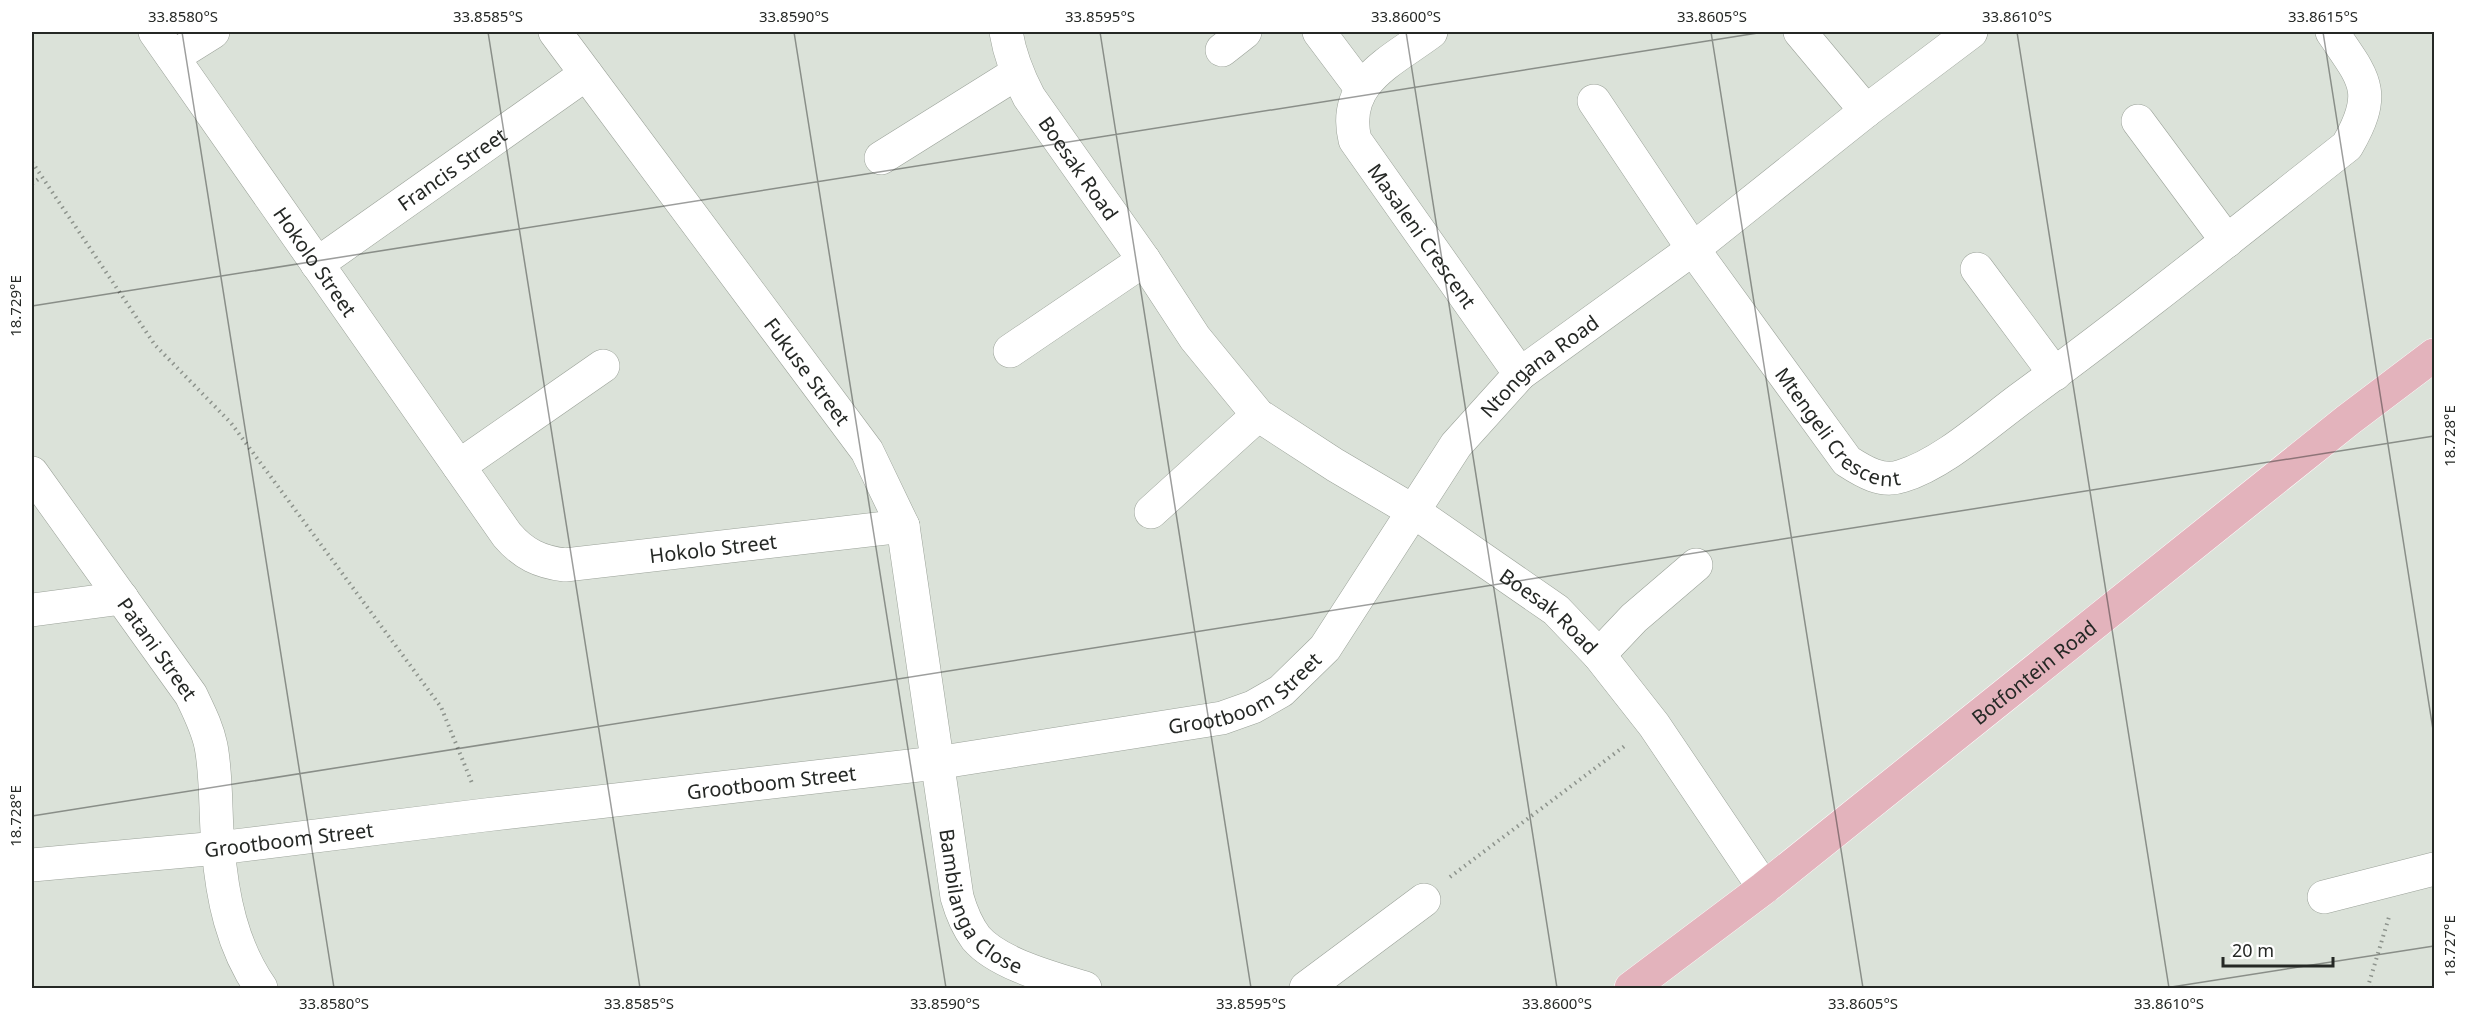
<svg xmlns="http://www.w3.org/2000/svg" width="2466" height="1020" viewBox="0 0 2466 1020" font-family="'Noto Sans',sans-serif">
<rect width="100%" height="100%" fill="#dbe2d9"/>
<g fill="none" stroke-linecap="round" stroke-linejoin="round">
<g stroke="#9ba299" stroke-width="34">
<g id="minor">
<path id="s1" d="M 155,32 L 507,535 C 523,554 540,562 565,565 L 903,526"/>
<path id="s2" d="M 555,32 L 867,451 L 903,526 L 957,897 C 961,911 967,926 976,938 C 998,964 1053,978 1085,988"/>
<path id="s3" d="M 1006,32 C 1010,56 1018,76 1029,97 L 1144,260 L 1195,338 L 1258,415 L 1335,465 L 1413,511 L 1556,610 L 1599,655 L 1654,725 L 1764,888"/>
<path d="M 1319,32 L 1361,88"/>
<path id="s4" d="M 1431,32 C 1391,62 1341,82 1355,140 L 1520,374"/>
<path d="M 1800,32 L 1866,111"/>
<path d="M 1222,50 L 1245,32"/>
<path d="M 173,57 L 213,32"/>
<path id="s5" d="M 1594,101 L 1693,249 L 1847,461 C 1864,472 1882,483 1902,476 C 1942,464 1985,425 2020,399 C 2131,318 2239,231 2347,146 C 2379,91 2364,79 2332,32"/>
<path d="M 2138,121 L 2227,241"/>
<path d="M 881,158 L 1017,73"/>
<path id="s6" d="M 317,264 L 586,74"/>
<path d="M 1977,269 L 2055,374"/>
<path d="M 1010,351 L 1144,260"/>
<path d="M 459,466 L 603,366"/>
<path id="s7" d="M 32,473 L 191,695 C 199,712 207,727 211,746 C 217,778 215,813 218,846 C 222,897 232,946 261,988"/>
<path d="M 1151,512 L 1258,415"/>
<path d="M 32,610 L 122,598"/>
<path d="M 1599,655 L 1634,618 L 1696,565"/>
<path id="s8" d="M 32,865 L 218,848 L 485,815 L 936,763 L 1222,718 L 1253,707 L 1281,691 L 1325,648 L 1456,445 L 1520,374 L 1693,249 L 1866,111 L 1971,32"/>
<path d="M 2324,897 L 2434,869"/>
<path d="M 1306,988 L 1424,900"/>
</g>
</g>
<g stroke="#fff" stroke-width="34">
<g id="major">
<path id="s9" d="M 1631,988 L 1764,888 L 2348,420 L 2434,355"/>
</g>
</g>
<path stroke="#8d938c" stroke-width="4" stroke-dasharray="1.5 4.5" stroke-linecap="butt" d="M 32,162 L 155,345 L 231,423 L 441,707 L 472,783
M 32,184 L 41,177
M 1450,877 L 1626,745
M 2371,988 L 2369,983 L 2389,917"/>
<use href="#minor" stroke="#fff" stroke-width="33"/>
<use href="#major" stroke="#e3b3bc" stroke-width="33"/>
</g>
<path fill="none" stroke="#252825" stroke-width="1.5" stroke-opacity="0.45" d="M 182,32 L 334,988M 488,32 L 640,988M 794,32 L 946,988M 1100,32 L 1251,988M 1406,32 L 1557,988M 1711,32 L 1863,988M 2017,32 L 2169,988M 2323,32 L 2434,736M 32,306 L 1764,32M 32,816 L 2434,436M 2165,988 L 2434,946"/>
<g text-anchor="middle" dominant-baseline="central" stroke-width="5" stroke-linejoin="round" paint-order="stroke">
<g font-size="20" fill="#252825" stroke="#fff">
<text stroke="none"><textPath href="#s3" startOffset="156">Boesak Road</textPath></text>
<text stroke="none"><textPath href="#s6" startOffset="165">Francis Street</textPath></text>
<text stroke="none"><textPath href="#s4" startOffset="260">Masaleni Crescent</textPath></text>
<text stroke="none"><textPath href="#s1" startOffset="280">Hokolo Street</textPath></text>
<text stroke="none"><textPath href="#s8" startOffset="1683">Ntongana Road</textPath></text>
<text stroke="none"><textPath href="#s2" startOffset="423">Fukuse Street</textPath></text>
<text stroke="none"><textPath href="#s5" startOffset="412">Mtengeli Crescent</textPath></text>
<text stroke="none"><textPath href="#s1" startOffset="830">Hokolo Street</textPath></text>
<text stroke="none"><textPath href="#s3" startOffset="813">Boesak Road</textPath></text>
<text stroke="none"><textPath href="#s7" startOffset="216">Patani Street</textPath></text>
<text stroke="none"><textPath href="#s9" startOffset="512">Botfontein Road</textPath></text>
<text stroke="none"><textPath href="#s8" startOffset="1230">Grootboom Street</textPath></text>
<text stroke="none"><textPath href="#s8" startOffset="744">Grootboom Street</textPath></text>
<text stroke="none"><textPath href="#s8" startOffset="258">Grootboom Street</textPath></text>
<text stroke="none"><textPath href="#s2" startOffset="996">Bambilanga Close</textPath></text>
</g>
</g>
<rect width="2466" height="1020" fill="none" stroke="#ffffff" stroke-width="66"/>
<path d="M2223 957v9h110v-9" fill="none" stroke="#252825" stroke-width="3"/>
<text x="2232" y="957" font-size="18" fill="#252825" stroke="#ffffff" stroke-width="4.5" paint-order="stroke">20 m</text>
<rect x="33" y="33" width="2400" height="954" fill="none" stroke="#252825" stroke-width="2"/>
<g font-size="15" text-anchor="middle" fill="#252825">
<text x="183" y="22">33.8580°S</text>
<text x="488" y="22">33.8585°S</text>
<text x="794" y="22">33.8590°S</text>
<text x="1100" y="22">33.8595°S</text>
<text x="1406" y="22">33.8600°S</text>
<text x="1712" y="22">33.8605°S</text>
<text x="2017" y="22">33.8610°S</text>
<text x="2323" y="22">33.8615°S</text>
<text transform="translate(16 306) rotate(-90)" y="5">18.729°E</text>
<text transform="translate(2450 436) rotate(-90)" y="5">18.728°E</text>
<text transform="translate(16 816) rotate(-90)" y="5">18.728°E</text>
<text transform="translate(2450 946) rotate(-90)" y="5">18.727°E</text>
<text x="334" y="1009">33.8580°S</text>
<text x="639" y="1009">33.8585°S</text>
<text x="945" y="1009">33.8590°S</text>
<text x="1251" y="1009">33.8595°S</text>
<text x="1557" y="1009">33.8600°S</text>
<text x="1863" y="1009">33.8605°S</text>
<text x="2169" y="1009">33.8610°S</text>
</g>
</svg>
